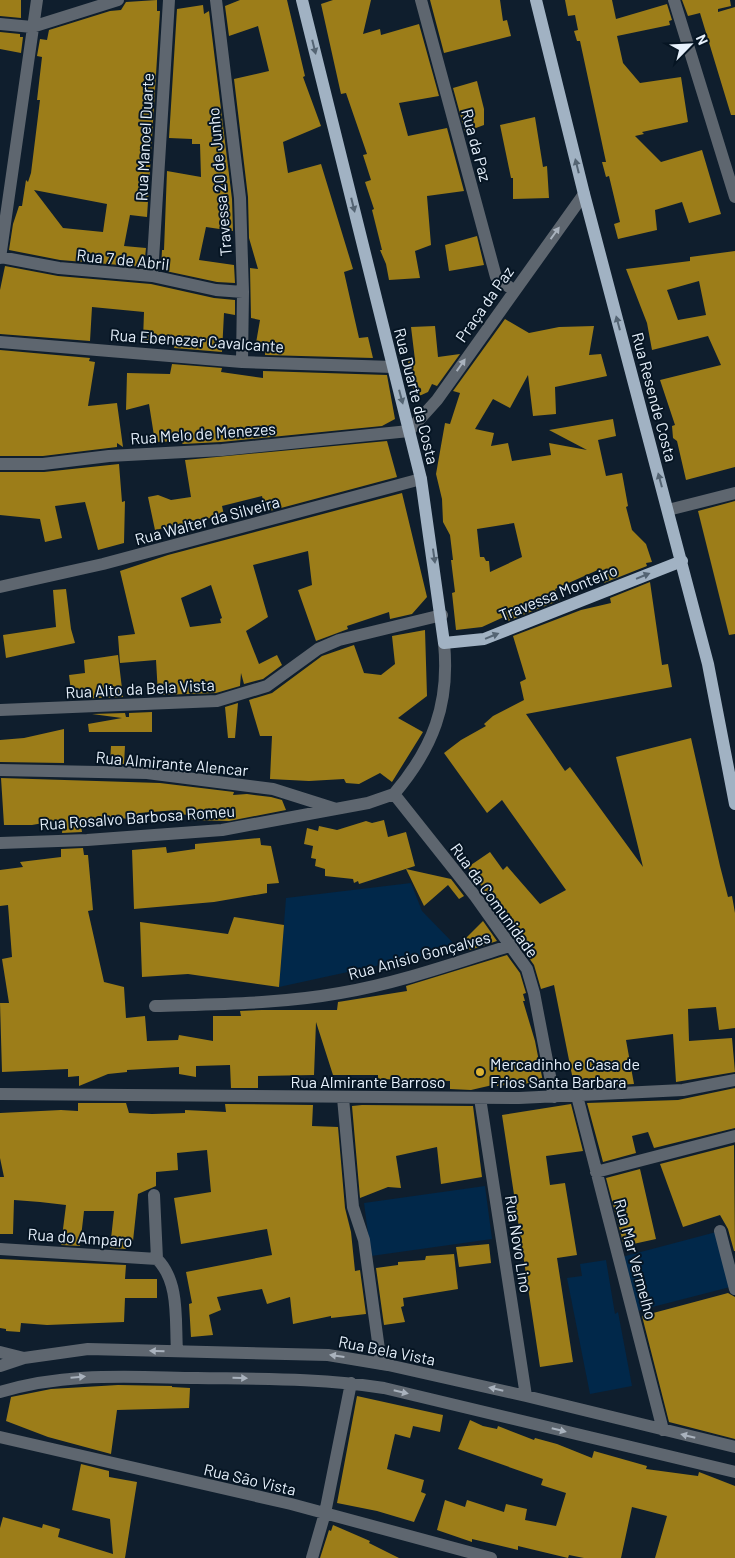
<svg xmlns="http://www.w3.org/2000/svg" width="735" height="1558" viewBox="0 0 735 1558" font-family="Barlow,sans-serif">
<rect width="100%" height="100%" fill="#0f1e2d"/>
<path fill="#01284a" d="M 411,883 L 422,911 L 458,948 L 279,987 L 286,898 Z
M 485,1186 L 492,1239 L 371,1256 L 364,1203 Z
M 720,1231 L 734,1286 L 633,1312 L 618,1258 Z
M 606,1260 L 615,1314 L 618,1312 L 632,1386 L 590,1394 L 567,1278 L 582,1276 L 580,1264 Z"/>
<path fill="#9c7d19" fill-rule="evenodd" d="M 0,0 L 21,0 L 21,18 L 0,16 Z
M 157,0 L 157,11 L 160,11 L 147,217 L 130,215 L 124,246 L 146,248 L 144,267 L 60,260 L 9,250 L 13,224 L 19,206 L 22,206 L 26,180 L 28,182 L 31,173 L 40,100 L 37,100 L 42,57 L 37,56 L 40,39 L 47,40 L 49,30 L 110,11 L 121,10 L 126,2 ZM 34,190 L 107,204 L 103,232 L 63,228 Z
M 240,0 L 287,0 L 305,76 L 303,77 L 321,126 L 283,142 L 288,173 L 321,164 L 353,269 L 344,272 L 359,338 L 368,337 L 373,358 L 265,355 L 266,346 L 256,343 L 260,320 L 251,318 L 250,268 L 258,269 L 249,238 L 248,197 L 234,79 L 269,71 L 258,26 L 229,36 L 225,6 Z
M 333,0 L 371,0 L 363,34 L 380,29 L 381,35 L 419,24 L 439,96 L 399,103 L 408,136 L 447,128 L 464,191 L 427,196 L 431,245 L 415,251 L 420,278 L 389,280 L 386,264 L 380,250 L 382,250 L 372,210 L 374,209 L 365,182 L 371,180 L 363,155 L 367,154 L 346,93 L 341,94 L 321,4 Z
M 430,0 L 500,0 L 503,21 L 507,20 L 511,36 L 444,53 Z
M 565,0 L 612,0 L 616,19 L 667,4 L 672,20 L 669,21 L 670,25 L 617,36 L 623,63 L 640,83 L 681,77 L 688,122 L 642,132 L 644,134 L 635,136 L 661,162 L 702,150 L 721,214 L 689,223 L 682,202 L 655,210 L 657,230 L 618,239 L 614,224 L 620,222 L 609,176 L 606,177 L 602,162 L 606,162 L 580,41 L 577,41 L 574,31 L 578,30 L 575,15 L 568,16 Z
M 682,0 L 730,0 L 731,6 L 718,9 L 718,12 L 735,7 L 735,115 L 731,115 L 700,13 L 688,16 Z
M 203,5 L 204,14 L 209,11 L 232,199 L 233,231 L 206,227 L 199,260 L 234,265 L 235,283 L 217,282 L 161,270 L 162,250 L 164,250 L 167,171 L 201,177 L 200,144 L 192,144 L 192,139 L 169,138 L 177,9 Z
M 0,32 L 20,34 L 20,37 L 23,37 L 21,53 L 0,49 Z
M 477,81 L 484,109 L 484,125 L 465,132 L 453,88 Z
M 535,117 L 543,167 L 547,166 L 549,198 L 513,199 L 513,178 L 511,178 L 500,125 Z
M 477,236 L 484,265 L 449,271 L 445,245 Z
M 735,251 L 735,467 L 686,480 L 677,441 L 673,438 L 672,426 L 675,425 L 660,380 L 721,365 L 708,336 L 652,350 L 647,323 L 626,269 L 690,261 L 690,257 ZM 699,281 L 706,315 L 678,320 L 667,290 Z
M 5,266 L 58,276 L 151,284 L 214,298 L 235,300 L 235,315 L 224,313 L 222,352 L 174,348 L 175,343 L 143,340 L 144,312 L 92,307 L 90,341 L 0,334 L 0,290 Z
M 505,319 L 529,333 L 559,327 L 594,326 L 589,355 L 601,354 L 607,376 L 555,387 L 556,414 L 533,416 L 528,375 L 510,408 L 493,399 L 475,429 L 494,433 L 491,446 L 508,443 L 512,461 L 551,455 L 549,443 L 587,450 L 549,430 L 613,419 L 616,436 L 598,440 L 606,476 L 622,473 L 628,506 L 626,507 L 632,530 L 646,544 L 652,562 L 646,563 L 647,566 L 604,583 L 600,569 L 555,589 L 560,600 L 508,621 L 506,616 L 482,627 L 456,630 L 452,593 L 455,592 L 451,560 L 453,560 L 450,535 L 443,522 L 442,499 L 436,474 L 445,423 L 450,424 L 460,393 L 453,391 ZM 514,523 L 522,557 L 490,572 L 489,561 L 486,561 L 484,557 L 480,557 L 477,529 Z
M 435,326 L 438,357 L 460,354 L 437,386 L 432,384 L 428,392 L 417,397 L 403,366 L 408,365 L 408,361 L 415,360 L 411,327 Z
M 0,350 L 90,358 L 89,361 L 95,362 L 88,406 L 117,403 L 123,447 L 117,443 L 117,447 L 43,456 L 0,456 Z
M 172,364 L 222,368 L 221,372 L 263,378 L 263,371 L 387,375 L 395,419 L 382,426 L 221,442 L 183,444 L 180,441 L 155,442 L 149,404 L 126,410 L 127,373 L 170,374 Z
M 387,441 L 397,477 L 266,512 L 262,496 L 222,506 L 224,515 L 155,530 L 148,497 L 158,495 L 171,500 L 191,497 L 185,460 Z
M 119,464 L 122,502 L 125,501 L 124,543 L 98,550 L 85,502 L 55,506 L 62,538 L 45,542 L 40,519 L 0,515 L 0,472 L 44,472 Z
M 402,493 L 427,597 L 412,614 L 390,619 L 389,612 L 347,626 L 348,629 L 316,641 L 298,590 L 312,585 L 308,551 L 253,565 L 268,617 L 246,631 L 259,664 L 277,655 L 282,665 L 263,679 L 244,684 L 241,673 L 240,686 L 216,693 L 158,695 L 156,660 L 120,663 L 118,636 L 135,634 L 120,571 L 168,555 ZM 211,585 L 222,618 L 220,619 L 221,623 L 190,627 L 181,598 Z
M 735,501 L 735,634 L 729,635 L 698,511 Z
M 650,582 L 662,665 L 668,664 L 672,687 L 526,714 L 565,771 L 570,767 L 643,867 L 616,757 L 691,738 L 720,866 L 728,897 L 732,896 L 735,913 L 735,1028 L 719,1030 L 716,1007 L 688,1009 L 689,1041 L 732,1038 L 735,1072 L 676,1082 L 673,1034 L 626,1040 L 634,1084 L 596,1086 L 596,1078 L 573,1080 L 554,985 L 541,989 L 534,965 L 494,909 L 496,907 L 468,867 L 490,852 L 503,870 L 507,866 L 540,904 L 566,890 L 502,800 L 487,813 L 444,753 L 461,740 L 486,726 L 484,724 L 493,716 L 524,700 L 520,682 L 526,679 L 513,636 L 581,610 L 611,603 L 610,598 Z
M 66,589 L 71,629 L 75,643 L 6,658 L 3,635 L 56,627 L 53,590 Z
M 425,630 L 427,696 L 398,718 L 423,732 L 392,782 L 380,773 L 359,784 L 346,783 L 344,779 L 309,781 L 270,779 L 272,736 L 260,736 L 249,700 L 272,693 L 322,656 L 354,645 L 364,673 L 381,675 L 395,664 L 392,636 Z
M 118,655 L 123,697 L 72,699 L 69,675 L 85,673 L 84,660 Z
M 238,703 L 235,738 L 228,738 L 225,707 Z
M 152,712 L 152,732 L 89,732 L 88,724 L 122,718 L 92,714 L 125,713 L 126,717 L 129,717 L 129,713 Z
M 64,729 L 64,763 L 0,762 L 0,740 L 24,738 Z
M 111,746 L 125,746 L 124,764 L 110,764 Z
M 1,778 L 160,783 L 234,792 L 233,795 L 247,794 L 271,797 L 282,800 L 286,810 L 229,821 L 192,820 L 191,815 L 176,814 L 177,810 L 139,813 L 139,819 L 107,818 L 81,825 L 82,832 L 62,833 L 63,824 L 49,826 L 49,822 L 32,825 L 4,825 Z
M 384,820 L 388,837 L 406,832 L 415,866 L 359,884 L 358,881 L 354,883 L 353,879 L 325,876 L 325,869 L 315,866 L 316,859 L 311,858 L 313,846 L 304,844 L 307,828 L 318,831 L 319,826 L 337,830 L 366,821 L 372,823 Z
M 260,838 L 261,845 L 271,846 L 279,883 L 267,884 L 267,893 L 214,902 L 134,909 L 132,850 L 166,847 L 167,853 L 195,849 L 195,844 Z
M 83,848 L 84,855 L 88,855 L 93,910 L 88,911 L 104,982 L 124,987 L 126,1018 L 145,1016 L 147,1041 L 178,1040 L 179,1035 L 213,1041 L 213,1016 L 241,1016 L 240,1011 L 262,1010 L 337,1010 L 338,1002 L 407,991 L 406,986 L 507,955 L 520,973 L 526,993 L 523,994 L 525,1001 L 523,1001 L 535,1041 L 543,1082 L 497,1086 L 497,1084 L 471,1090 L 450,1089 L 450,1081 L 378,1079 L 378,1075 L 333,1075 L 316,1022 L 314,1075 L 258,1076 L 258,1088 L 231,1088 L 230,1065 L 196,1066 L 196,1077 L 179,1074 L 179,1067 L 127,1070 L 127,1072 L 108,1074 L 79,1086 L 79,1076 L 68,1077 L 68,1069 L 2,1072 L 0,1003 L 9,1003 L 2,959 L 12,957 L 8,905 L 0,906 L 0,870 L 23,867 L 20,862 L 61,857 L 61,849 Z
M 406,869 L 451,879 L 464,896 L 459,899 L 448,885 L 424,906 Z
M 234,917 L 284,925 L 279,987 L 188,974 L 142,977 L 140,922 L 228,934 Z
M 483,921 L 497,941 L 470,950 L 462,942 Z
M 735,1088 L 735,1128 L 654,1148 L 648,1132 L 632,1136 L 636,1153 L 603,1162 L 587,1103 L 678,1100 Z
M 78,1103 L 126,1103 L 129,1113 L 152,1114 L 185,1113 L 185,1110 L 226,1112 L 225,1104 L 313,1105 L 312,1126 L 338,1127 L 345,1208 L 351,1232 L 355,1271 L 360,1270 L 366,1314 L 331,1318 L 331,1316 L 293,1324 L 290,1297 L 267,1304 L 262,1289 L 217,1297 L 221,1310 L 209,1315 L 213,1335 L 191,1337 L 189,1304 L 192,1303 L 186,1272 L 272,1255 L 267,1229 L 181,1244 L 174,1198 L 211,1192 L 207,1150 L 177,1153 L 178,1170 L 156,1172 L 156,1186 L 138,1194 L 133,1241 L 126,1240 L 126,1249 L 110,1248 L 114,1211 L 84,1211 L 80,1246 L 61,1245 L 66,1205 L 40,1202 L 14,1200 L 13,1234 L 0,1234 L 0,1177 L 4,1177 L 0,1158 L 0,1113 L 61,1110 L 78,1111 Z
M 571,1104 L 583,1151 L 546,1156 L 550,1185 L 565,1183 L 577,1255 L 557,1258 L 573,1362 L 540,1367 L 502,1115 Z
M 362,1105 L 473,1106 L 482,1177 L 441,1184 L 437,1147 L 396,1156 L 401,1188 L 388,1187 L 360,1198 L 352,1106 Z
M 734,1145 L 735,1251 L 734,1251 L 728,1229 L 720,1215 L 683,1227 L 660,1164 Z
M 640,1169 L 656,1239 L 624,1246 L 606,1178 Z
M 489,1244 L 491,1263 L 459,1267 L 456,1247 Z
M 454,1254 L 458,1289 L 403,1298 L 404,1306 L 401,1307 L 405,1322 L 384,1325 L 376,1268 L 398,1265 L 398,1262 L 425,1260 L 426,1256 Z
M 0,1259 L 126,1265 L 125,1279 L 157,1279 L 157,1298 L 125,1298 L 124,1322 L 47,1325 L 21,1323 L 20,1332 L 6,1331 L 6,1329 L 0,1328 Z
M 728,1293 L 735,1297 L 735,1439 L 669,1422 L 642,1316 Z
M 118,1385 L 172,1386 L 172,1387 L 190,1388 L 189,1408 L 117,1410 L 111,1454 L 48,1437 L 6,1421 L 11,1397 L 51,1389 Z
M 357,1396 L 443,1415 L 440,1432 L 413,1426 L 410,1438 L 395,1434 L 387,1469 L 424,1480 L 421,1492 L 426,1494 L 414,1522 L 377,1511 L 337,1503 Z
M 470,1420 L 483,1426 L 497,1429 L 498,1426 L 534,1440 L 535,1438 L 557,1444 L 592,1458 L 594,1451 L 647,1466 L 646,1469 L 698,1476 L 699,1472 L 735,1486 L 735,1558 L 655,1558 L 667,1516 L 632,1507 L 621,1558 L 584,1558 L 569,1555 L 568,1558 L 518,1546 L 518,1550 L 472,1539 L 472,1542 L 437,1530 L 445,1500 L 465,1507 L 467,1500 L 504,1512 L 506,1504 L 527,1509 L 525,1520 L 556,1526 L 566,1493 L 541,1485 L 543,1479 L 458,1449 Z
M 81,1464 L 109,1471 L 109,1477 L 137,1482 L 125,1558 L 0,1558 L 0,1528 L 3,1517 L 42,1528 L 43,1524 L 60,1529 L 58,1537 L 113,1554 L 110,1519 L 72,1510 Z
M 333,1525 L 370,1541 L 369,1543 L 399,1558 L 320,1558 L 329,1530 L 331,1531 Z"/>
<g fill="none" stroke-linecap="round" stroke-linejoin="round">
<path stroke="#5e666f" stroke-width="12" d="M 216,0 L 240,198 L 243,292 L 242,362
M 421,0 L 496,277 L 513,290
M 674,0 L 735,197
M 0,24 L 32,27 L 118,0
M 0,257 L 59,268 L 152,276 L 216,290 L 243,292
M 0,258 L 37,0
M 152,276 L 169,0
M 0,342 L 242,362 L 393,367
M 0,464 L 43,464 L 109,456 L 222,450 L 409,431 L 437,400 L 584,194
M 668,510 L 735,493
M 0,587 L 103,564 L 421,479
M 0,710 L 217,701 L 267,686 L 318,649 L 339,640 L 442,615
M 0,770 L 147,773 L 273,789 L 333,808
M 394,794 L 475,896 L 527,969 L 534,993 L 554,1097
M 394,794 C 433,748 450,704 444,643
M 0,843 L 87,840 L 222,830 L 368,803 L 394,794
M 155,1006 C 217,1004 279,1004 340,993 C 399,983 455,963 512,945
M 0,1094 L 519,1098 L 683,1090 L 735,1080
M 577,1096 L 663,1430
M 343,1098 L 353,1207 L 364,1240 L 381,1364
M 480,1098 L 526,1396
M 596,1172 L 735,1136
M 154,1195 L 157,1259 C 180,1282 175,1321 177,1351
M 720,1231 L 735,1289
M 0,1249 L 157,1259
M 0,1352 L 24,1358
M 0,1366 L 24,1358 L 88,1349 L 328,1355 L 388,1365 L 526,1396 L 735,1447
M 0,1392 C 68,1372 127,1377 197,1378 C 260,1379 322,1378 384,1388 L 735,1472
M 0,1437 L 291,1504 L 491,1558
M 312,1558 L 325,1513 L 351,1383"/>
<path stroke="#a1b2c3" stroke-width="12" d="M 302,0 L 421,479 L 444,643 L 484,639 L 682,561
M 536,0 L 584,194 L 708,664 L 735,804"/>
</g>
<defs><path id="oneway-solid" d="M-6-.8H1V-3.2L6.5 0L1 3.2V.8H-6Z" transform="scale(1.25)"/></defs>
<g fill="#546473">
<use href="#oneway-solid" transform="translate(314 47) rotate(76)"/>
<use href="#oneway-solid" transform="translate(577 166) rotate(-104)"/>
<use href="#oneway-solid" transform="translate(353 205) rotate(76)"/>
<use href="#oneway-solid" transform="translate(618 323) rotate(-105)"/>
<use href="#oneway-solid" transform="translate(401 397) rotate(75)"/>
<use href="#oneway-solid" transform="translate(660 480) rotate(-105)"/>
<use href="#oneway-solid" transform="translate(434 556) rotate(82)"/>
<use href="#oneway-solid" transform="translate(643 576) rotate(-22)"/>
<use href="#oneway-solid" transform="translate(492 636) rotate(-22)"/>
</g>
<g fill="#a9b2bd">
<use href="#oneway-solid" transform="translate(555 233) rotate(-54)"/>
<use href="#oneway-solid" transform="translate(461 365) rotate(-55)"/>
<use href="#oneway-solid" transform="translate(157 1351) rotate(-178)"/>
<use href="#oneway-solid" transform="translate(337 1356) rotate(-172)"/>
<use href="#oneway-solid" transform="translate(78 1377) rotate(-5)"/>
<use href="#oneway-solid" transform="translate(240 1378) rotate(1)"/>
<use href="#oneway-solid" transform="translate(496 1389) rotate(-167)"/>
<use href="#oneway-solid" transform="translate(401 1392) rotate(13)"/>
<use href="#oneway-solid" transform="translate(559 1430) rotate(14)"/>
<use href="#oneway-solid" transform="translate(688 1436) rotate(-166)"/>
</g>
<circle fill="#dbb233" stroke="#061523" stroke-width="2" cx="480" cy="1072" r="5"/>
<g text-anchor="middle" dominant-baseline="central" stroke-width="4" stroke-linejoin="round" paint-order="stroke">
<g font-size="16" fill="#e7f1fc" stroke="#061523">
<text transform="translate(144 137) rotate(-87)">Rua Manoel Duarte</text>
<text transform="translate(477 145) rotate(75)">Rua da Paz</text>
<text transform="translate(219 182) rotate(-95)">Travessa 20 de Junho</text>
<text transform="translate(123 259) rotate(6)">Rua 7 de Abril</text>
<text transform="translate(484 304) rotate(-55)">Praça da Paz</text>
<text transform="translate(197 340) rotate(4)">Rua Ebenezer Cavalcante</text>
<text transform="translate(417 396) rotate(76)">Rua Duarte da Costa</text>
<text transform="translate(655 397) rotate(75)">Rua Resende Costa</text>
<text transform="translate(203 433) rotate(-4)">Rua Melo de Menezes</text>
<text transform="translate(207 520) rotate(-15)">Rua Walter da Silveira</text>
<text transform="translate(558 592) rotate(-22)">Travessa Monteiro</text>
<text transform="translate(140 688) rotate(-3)">Rua Alto da Bela Vista</text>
<text transform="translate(172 763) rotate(5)">Rua Almirante Alencar</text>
<text transform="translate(137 817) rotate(-4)">Rua Rosalvo Barbosa Romeu</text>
<text transform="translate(495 900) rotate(54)">Rua da Comunidade</text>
<text transform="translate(419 955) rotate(-15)">Rua Anisio Gonçalves</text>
<text x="368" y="1081">Rua Almirante Barroso</text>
<text transform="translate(80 1237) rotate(4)">Rua do Amparo</text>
<text transform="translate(519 1244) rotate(81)">Rua Novo Lino</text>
<text transform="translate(636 1259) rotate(75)">Rua Mar Vermelho</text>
<text transform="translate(387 1350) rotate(11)">Rua Bela Vista</text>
<text transform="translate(250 1479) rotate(13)">Rua São Vista</text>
</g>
<g font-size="16" fill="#e7f1fc" stroke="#061523" text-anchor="start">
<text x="490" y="1063">Mercadinho e Casa de<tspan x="490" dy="18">Frios Santa Barbara</tspan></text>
</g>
</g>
<g transform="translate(690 45) rotate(66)" stroke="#061523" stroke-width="4" paint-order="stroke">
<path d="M0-4L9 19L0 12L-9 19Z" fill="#e7f1fc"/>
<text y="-8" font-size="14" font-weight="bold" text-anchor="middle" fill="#e7f1fc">N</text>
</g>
</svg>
